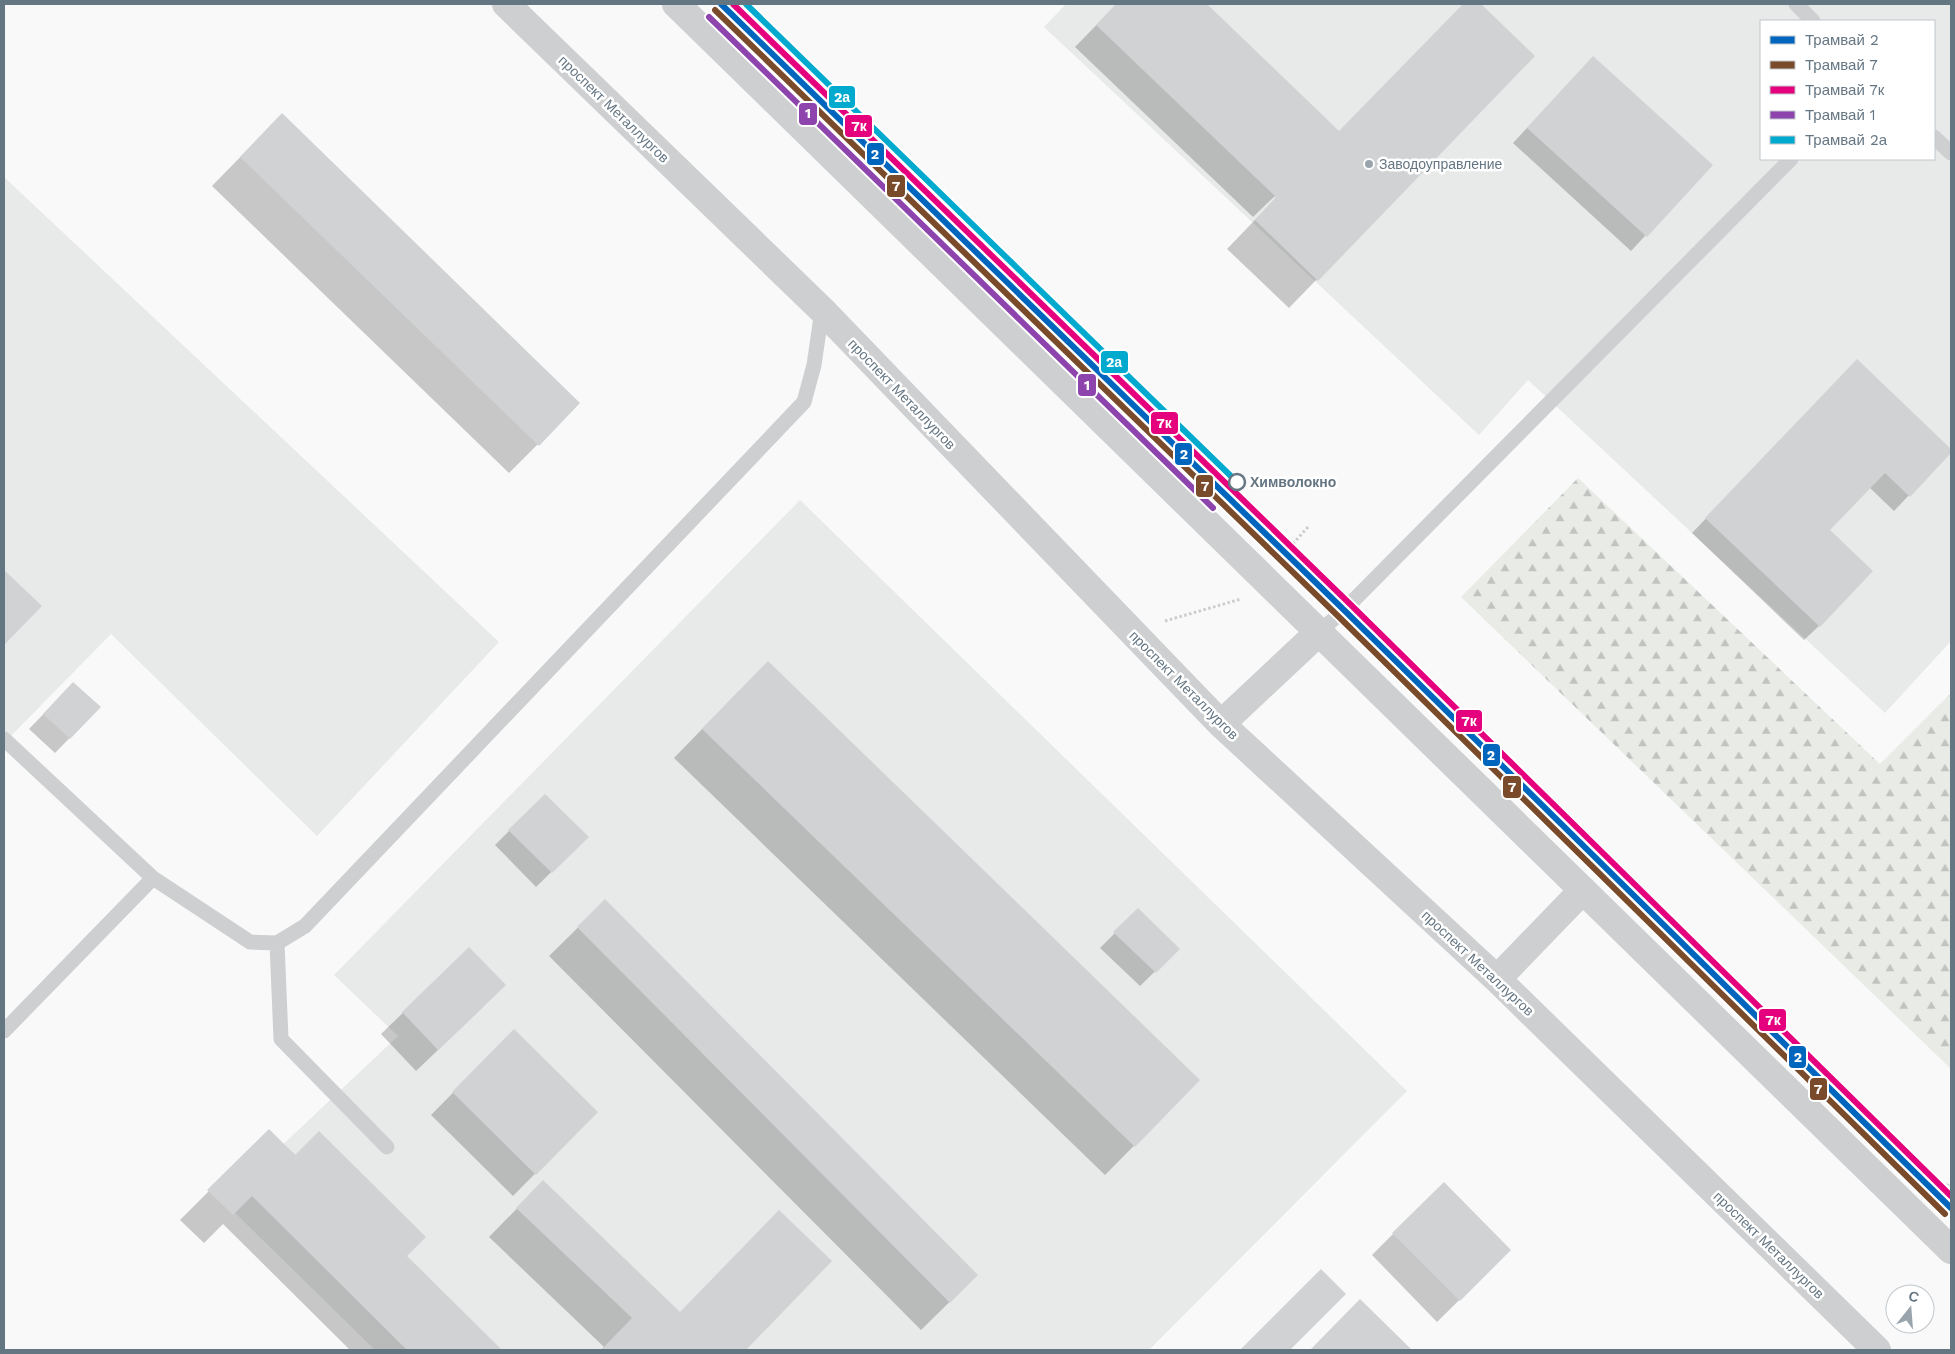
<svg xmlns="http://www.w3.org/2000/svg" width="1955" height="1354" viewBox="0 0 1955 1354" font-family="'Work Sans',sans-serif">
<defs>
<pattern id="forest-firs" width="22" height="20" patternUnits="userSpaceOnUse" patternTransform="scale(1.25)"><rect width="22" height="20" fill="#e8ebe6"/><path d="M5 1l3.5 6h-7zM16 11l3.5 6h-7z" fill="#c0c3c0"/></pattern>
</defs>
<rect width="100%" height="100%" fill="#f9f9f9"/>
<path fill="#e8e9e9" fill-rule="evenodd" d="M 1066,4 L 1951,4 L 1951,641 L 1885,713 L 1528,380 L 1479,435 L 1044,27 ZM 1761,21 L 1934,21 L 1934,159 L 1761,159 Z
M 4,177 L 499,642 L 317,836 L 111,634 L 4,743 Z
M 800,500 L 1407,1091 L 1149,1350 L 375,1350 L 223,1201 L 398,1036 L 334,975 Z"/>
<path fill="url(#forest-firs)" d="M 1578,478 L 1880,764 L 1951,693 L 1951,1069 L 1461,597 Z"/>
<path fill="#0003" d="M 1117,4 L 1205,4 L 1338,131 L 1331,141 L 1464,4 L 1480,4 L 1533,56 L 1289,308 L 1227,249 L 1276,198 L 1275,196 L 1253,217 L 1075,47 Z
M 1579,72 L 1711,165 L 1631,251 L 1513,143 Z
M 253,144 L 579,403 L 509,473 L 212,186 Z
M 1857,361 L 1951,451 L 1894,511 L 1869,487 L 1828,530 L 1819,626 L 1804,640 L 1692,533 Z
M 4,572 L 40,606 L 4,643 Z
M 739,691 L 1199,1080 L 1105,1175 L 674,758 Z
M 59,698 L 99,708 L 55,753 L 29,729 Z
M 545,795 L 587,837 L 536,887 L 495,845 Z
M 605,901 L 977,1275 L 921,1330 L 549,956 Z
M 1138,910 L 1178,949 L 1140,986 L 1100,948 Z
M 469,949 L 483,1007 L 416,1071 L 381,1034 Z
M 514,1031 L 596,1112 L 513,1196 L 431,1115 Z
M 269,1131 L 406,1256 L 500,1350 L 350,1350 L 223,1224 L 204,1243 L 180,1220 Z
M 543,1182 L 680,1313 L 830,1261 L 744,1350 L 601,1350 L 604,1347 L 489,1237 Z
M 1444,1183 L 1510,1250 L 1437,1322 L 1372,1255 Z
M 1360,1301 L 1410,1350 L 1311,1350 Z"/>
<path fill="#d0d2d3" d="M 1116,4 L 1207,4 L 1339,131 L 1463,4 L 1481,4 L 1535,56 L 1318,281 L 1255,220 L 1276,197 L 1096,25 Z
M 1593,56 L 1713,165 L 1647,237 L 1527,128 Z
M 282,113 L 580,403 L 539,446 L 240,157 Z
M 1857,359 L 1951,449 L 1951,453 L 1910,497 L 1885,473 L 1830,530 L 1873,571 L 1820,627 L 1705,518 Z
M 4,570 L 42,606 L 4,645 Z
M 768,661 L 1200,1080 L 1135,1147 L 702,729 Z
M 73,682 L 101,707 L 70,739 L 43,714 Z
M 545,794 L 589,837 L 552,873 L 508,830 Z
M 605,899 L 978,1275 L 950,1303 L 577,927 Z
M 1138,908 L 1180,949 L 1156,973 L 1113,932 Z
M 469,947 L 506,985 L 438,1050 L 402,1012 Z
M 514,1029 L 598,1112 L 536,1175 L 452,1092 Z
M 269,1129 L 295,1155 L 319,1131 L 426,1237 L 407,1256 L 502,1350 L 407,1350 L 252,1196 L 233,1215 L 207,1190 Z
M 543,1180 L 680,1312 L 779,1210 L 832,1261 L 746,1350 L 605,1350 L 603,1348 L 632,1318 L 516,1208 Z
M 1444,1182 L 1511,1250 L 1460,1301 L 1392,1233 Z
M 1321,1269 L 1346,1294 L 1290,1350 L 1240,1350 Z
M 1360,1299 L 1412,1350 L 1310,1350 Z"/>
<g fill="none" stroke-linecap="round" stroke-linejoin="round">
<path stroke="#cbcccd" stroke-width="3" stroke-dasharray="2.5 2.5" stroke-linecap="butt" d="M 1283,555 L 1308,527
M 1165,621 L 1241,599"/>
<path stroke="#cecfd0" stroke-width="15" d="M 1796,4 L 1813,21
M 1934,137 L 1951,153
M 1318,633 L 1344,610 L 1791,159
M 4,739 L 153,878
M 277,943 L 281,1039 L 387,1147
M 4,1031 L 153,878 L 250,942 L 277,943 L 305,926 L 804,402 L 814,365 L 822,310"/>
<path stroke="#cecfd0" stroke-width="28" d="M 506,4 L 822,310 L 1221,724 L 1497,979 L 1877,1350
M 676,4 L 1951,1250
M 1221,724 L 1318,633
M 1497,979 L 1583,890"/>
<path stroke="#c3c5c6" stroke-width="1" d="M 1947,1184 L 1951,1186"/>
<g stroke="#fff" stroke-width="10">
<path id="tram-1" d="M 721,4 L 1344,610 L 1951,1208"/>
</g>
<g stroke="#fff" stroke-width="10">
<path id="tram-2" d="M 715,10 L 1338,616 L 1945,1214"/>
</g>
<g stroke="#fff" stroke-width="10">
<path id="tram-3" d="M 733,4 L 1350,604 L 1951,1196"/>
</g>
<g stroke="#fff" stroke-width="10">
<path id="tram-4" d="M 709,17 L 1213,508"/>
</g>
<g stroke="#fff" stroke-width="10">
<path id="tram-5" d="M 746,4 L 1237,482"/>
</g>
<use href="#tram-1" stroke="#0065bd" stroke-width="6"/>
<use href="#tram-2" stroke="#7a4b2a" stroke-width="6"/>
<use href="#tram-3" stroke="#e5007d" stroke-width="6"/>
<use href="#tram-4" stroke="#8e44ad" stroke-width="6"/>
<use href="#tram-5" stroke="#00a9ce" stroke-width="6"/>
</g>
<circle fill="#99a4ac" stroke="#fff" stroke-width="2" cx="1369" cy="164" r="5"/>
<circle fill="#fff" stroke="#657683" stroke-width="2.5" cx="1237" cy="482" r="8"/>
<g text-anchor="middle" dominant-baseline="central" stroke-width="5" stroke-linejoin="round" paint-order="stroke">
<g font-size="14" fill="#657683" stroke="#fff">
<text transform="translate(614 109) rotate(44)">проспект Металлургов</text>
<text transform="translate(902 394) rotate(46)">проспект Металлургов</text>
<text transform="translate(1184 685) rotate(45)">проспект Металлургов</text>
<text transform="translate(1478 963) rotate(43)">проспект Металлургов</text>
<text transform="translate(1769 1245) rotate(44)">проспект Металлургов</text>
</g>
<g font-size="14" fill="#657683" stroke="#fff" text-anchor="start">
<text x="1379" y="164">Заводоуправление</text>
</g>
<g font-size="14" font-weight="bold" fill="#657683" stroke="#fff" text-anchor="start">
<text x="1250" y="482">Химволокно</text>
</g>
</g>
<g stroke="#fff" stroke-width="2">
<rect x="828" y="85" width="28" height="24" rx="5" fill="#00a9ce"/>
<rect x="798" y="102" width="20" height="24" rx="5" fill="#8e44ad"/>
<rect x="844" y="114" width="29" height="24" rx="5" fill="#e5007d"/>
<rect x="866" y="142" width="19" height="24" rx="5" fill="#0065bd"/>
<rect x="886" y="174" width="20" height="24" rx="5" fill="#7a4b2a"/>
<rect x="1100" y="350" width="29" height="24" rx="5" fill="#00a9ce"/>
<rect x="1077" y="373" width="20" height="24" rx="5" fill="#8e44ad"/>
<rect x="1150" y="411" width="29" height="24" rx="5" fill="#e5007d"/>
<rect x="1174" y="442" width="19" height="24" rx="5" fill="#0065bd"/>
<rect x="1195" y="474" width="19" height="24" rx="5" fill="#7a4b2a"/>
<rect x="1455" y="709" width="28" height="24" rx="5" fill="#e5007d"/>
<rect x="1482" y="743" width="19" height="24" rx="5" fill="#0065bd"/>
<rect x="1502" y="775" width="20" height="24" rx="5" fill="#7a4b2a"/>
<rect x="1758" y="1008" width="29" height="24" rx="5" fill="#e5007d"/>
<rect x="1788" y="1045" width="19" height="24" rx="5" fill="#0065bd"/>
<rect x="1809" y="1077" width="19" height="24" rx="5" fill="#7a4b2a"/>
</g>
<g font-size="14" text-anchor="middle" font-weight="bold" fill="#fff">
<text x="842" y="102">2а</text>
<text x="808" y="118">1</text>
<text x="859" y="131">7к</text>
<text x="875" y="159">2</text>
<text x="896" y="191">7</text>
<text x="1114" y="367">2а</text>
<text x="1087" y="390">1</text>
<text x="1164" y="428">7к</text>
<text x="1184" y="459">2</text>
<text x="1205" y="491">7</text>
<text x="1469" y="726">7к</text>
<text x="1491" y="760">2</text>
<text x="1512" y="792">7</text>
<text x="1773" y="1025">7к</text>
<text x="1798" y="1062">2</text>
<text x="1818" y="1094">7</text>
</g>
<rect width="1955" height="1354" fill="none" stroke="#657683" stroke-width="10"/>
<rect x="1760" y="20" width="175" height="140" fill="#ffffff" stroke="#c1c8cd"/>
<rect x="1770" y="36" width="25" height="8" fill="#0065bd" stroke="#c1c8cd"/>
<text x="1805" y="45" font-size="15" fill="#657683">Трамвай 2</text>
<rect x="1770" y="61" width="25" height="8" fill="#7a4b2a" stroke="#c1c8cd"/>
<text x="1805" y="70" font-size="15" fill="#657683">Трамвай 7</text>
<rect x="1770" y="86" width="25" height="8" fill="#e5007d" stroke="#c1c8cd"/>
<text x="1805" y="95" font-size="15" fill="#657683">Трамвай 7к</text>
<rect x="1770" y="111" width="25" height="8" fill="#8e44ad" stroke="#c1c8cd"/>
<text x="1805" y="120" font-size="15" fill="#657683">Трамвай 1</text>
<rect x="1770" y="136" width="25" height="8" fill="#00a9ce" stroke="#c1c8cd"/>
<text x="1805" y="145" font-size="15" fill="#657683">Трамвай 2а</text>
<g transform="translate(1910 1309) rotate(17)"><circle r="24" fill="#ffffff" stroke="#c1c8cd"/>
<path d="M0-4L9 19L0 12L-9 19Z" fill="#99a4ac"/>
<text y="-8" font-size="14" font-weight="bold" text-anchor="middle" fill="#657683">С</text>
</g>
</svg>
